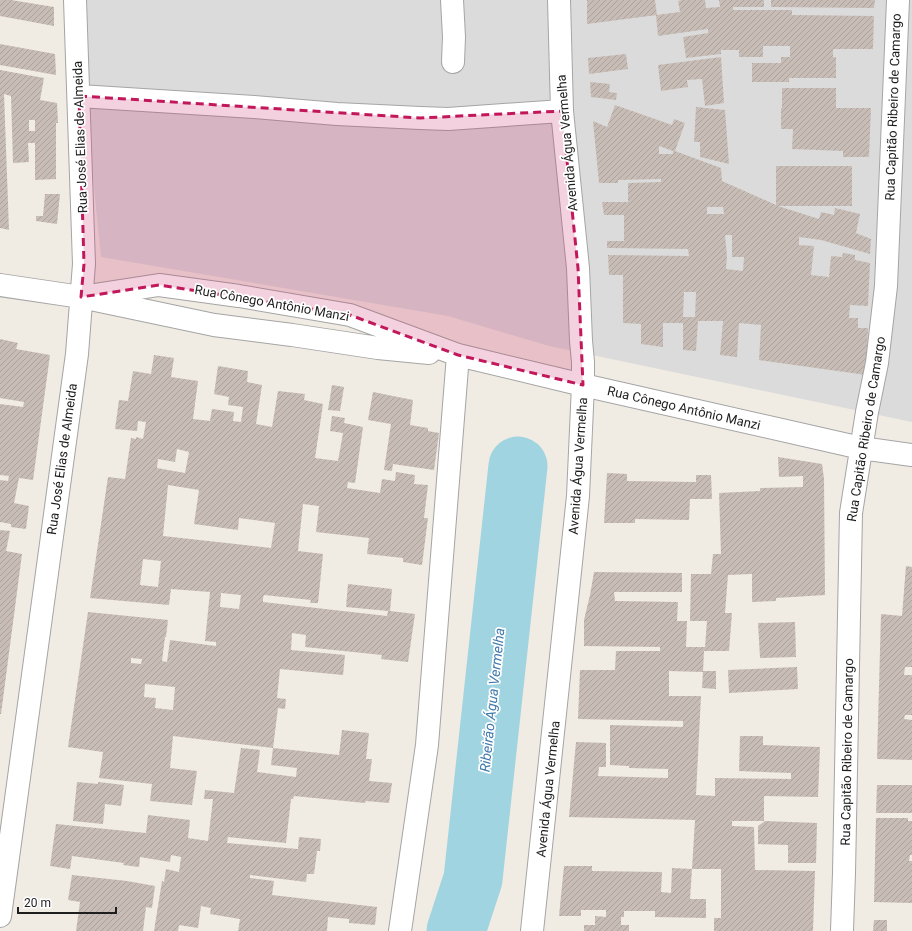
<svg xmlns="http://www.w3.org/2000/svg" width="912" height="931" viewBox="0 0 912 931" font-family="Roboto,sans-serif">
<defs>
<pattern id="building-hatch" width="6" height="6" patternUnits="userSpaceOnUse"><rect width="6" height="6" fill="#c8bdb6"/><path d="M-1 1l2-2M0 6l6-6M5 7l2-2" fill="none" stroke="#aba29c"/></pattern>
</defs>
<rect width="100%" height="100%" fill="#f0ebe3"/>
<path fill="#dcdbdb" d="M 75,0 L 912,0 L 912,422 L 549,346 L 448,316 L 101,257 Z"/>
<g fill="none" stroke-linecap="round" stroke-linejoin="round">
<path stroke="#a0d4e0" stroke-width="59" d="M 456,931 L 473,879 L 518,466"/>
</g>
<path fill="url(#building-hatch)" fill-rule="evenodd" d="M 0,0 L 11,0 L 54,7 L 54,26 L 0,16 Z
M 587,0 L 655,0 L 657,15 L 587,24 Z
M 682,0 L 705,0 L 706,8 L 720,7 L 719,0 L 764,0 L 764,7 L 733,7 L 733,10 L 792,10 L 792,15 L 874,16 L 873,49 L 833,49 L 833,57 L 836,57 L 836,78 L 789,78 L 789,82 L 752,82 L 752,63 L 781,63 L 781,57 L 790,57 L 790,46 L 763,46 L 763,57 L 739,57 L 739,50 L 721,50 L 721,54 L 686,58 L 683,37 L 708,33 L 708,29 L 658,36 L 656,15 L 680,12 L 678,1 Z
M 771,0 L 875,0 L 874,8 L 771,7 Z
M 0,44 L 55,54 L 56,75 L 0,65 Z
M 626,54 L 628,69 L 589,74 L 588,58 Z
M 721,57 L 724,103 L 705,106 L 702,79 L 687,80 L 688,87 L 661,91 L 658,65 Z
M 0,70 L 44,78 L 40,100 L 57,103 L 58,123 L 56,123 L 56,179 L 35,180 L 35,143 L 28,143 L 29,162 L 13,163 L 11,96 L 4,94 L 9,230 L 0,228 ZM 29,120 L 35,120 L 35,131 L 29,131 Z
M 590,82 L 610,84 L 609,92 L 617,93 L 616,100 L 591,97 Z
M 782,88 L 836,88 L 836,108 L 871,108 L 869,157 L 843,157 L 843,151 L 792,149 L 793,129 L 781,129 L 781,108 L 782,108 Z
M 615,105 L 672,125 L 674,119 L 685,123 L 675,151 L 721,168 L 722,181 L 776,205 L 776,166 L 852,166 L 852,206 L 778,206 L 819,219 L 821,212 L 834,215 L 835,208 L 860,214 L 856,233 L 871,239 L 870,254 L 821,240 L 799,237 L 799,245 L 814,246 L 811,275 L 829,277 L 831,256 L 842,257 L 843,253 L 855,255 L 855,260 L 870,263 L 868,306 L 850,305 L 849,318 L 858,318 L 858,328 L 868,328 L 866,375 L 759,360 L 761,325 L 739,323 L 737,357 L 720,355 L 723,321 L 698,321 L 696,351 L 683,350 L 683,323 L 663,323 L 663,347 L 641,344 L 641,324 L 623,323 L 623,275 L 609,275 L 608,255 L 689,256 L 688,249 L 607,248 L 607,241 L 624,241 L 624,215 L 604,215 L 602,202 L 628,202 L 628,183 L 661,182 L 661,179 L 618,180 L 618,183 L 599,183 L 593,121 L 607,127 ZM 659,146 L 673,151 L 673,154 L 659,154 ZM 707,207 L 723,207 L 724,214 L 707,214 ZM 725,235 L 732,235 L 732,257 L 744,257 L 743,271 L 726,269 L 727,256 ZM 684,292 L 696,292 L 695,317 L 683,317 Z
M 696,107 L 725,110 L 729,164 L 700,157 L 700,142 L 694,142 Z
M 45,194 L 60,194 L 57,224 L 36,221 L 36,216 L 43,216 Z
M 0,339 L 18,343 L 16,349 L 50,355 L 33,480 L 19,478 L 14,503 L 29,506 L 26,529 L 11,527 L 11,524 L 0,522 L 0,480 L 8,481 L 9,476 L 0,475 L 0,404 L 23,407 L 24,402 L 0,398 Z
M 154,355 L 174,358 L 171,377 L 198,381 L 193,419 L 210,421 L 212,409 L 234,412 L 233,421 L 241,422 L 243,407 L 228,405 L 229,397 L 214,394 L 218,366 L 248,371 L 247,382 L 262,385 L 256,424 L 272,427 L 278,391 L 305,394 L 304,400 L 323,404 L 315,458 L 338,461 L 343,433 L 330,431 L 332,416 L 345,418 L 344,423 L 363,427 L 355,483 L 348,482 L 347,488 L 380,493 L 382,479 L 395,481 L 396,472 L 415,475 L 414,484 L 428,485 L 424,518 L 428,518 L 422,565 L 403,562 L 403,558 L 367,554 L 369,538 L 316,532 L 319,506 L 303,504 L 298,551 L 323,554 L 318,603 L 310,603 L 311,600 L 264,595 L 263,598 L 263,602 L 387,616 L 388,611 L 346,607 L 348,584 L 392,589 L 390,611 L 415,614 L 408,662 L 381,659 L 382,655 L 305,647 L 306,635 L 292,633 L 291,650 L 345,655 L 343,675 L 280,669 L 277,698 L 286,699 L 285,709 L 278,708 L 273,748 L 339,755 L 342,730 L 369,733 L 366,759 L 372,759 L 369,781 L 392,783 L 389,803 L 366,801 L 365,803 L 294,796 L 293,799 L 291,799 L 286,843 L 228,837 L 227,843 L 298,849 L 299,837 L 321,839 L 320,851 L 317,851 L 314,874 L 307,874 L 306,882 L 250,875 L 250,878 L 274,881 L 272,895 L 377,907 L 375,925 L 349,923 L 349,919 L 328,917 L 327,931 L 238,931 L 240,919 L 210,914 L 211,908 L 201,906 L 198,928 L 179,925 L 178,931 L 154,931 L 162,881 L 164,882 L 166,869 L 179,872 L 181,857 L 171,855 L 170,862 L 140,857 L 139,867 L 123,865 L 124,863 L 72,856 L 70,869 L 50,866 L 56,824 L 146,833 L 148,815 L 190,820 L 188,838 L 208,841 L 213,799 L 204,799 L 205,790 L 234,793 L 241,748 L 260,750 L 257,772 L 296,777 L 297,768 L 271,765 L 273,748 L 173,736 L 170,768 L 197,771 L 192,805 L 150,801 L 152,784 L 99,778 L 103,752 L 68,747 L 88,612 L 168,620 L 166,637 L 165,637 L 162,661 L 167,662 L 170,640 L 216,646 L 216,642 L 205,641 L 210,592 L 171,589 L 169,605 L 90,598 L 108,477 L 125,479 L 131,438 L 136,439 L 136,437 L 143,439 L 146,422 L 138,421 L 137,431 L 115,429 L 119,400 L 128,401 L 133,371 L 151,374 ZM 177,449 L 189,452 L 185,473 L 157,468 L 158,459 L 175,462 ZM 168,485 L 199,490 L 194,524 L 238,530 L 239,518 L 275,523 L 271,548 L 163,536 ZM 143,559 L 161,561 L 158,587 L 140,585 ZM 221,593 L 241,595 L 239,609 L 220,607 ZM 131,658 L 142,659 L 141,664 L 131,663 ZM 145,684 L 175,687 L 173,710 L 155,708 L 156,698 L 144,697 Z
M 332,385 L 344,387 L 340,411 L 328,410 Z
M 373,392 L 413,400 L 410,425 L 428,428 L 428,431 L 439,433 L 434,470 L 393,464 L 392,471 L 384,470 L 391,424 L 368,420 Z
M 778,457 L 822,464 L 824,479 L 825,595 L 776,598 L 776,601 L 752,602 L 752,574 L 728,575 L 725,613 L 732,613 L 729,651 L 704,651 L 703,672 L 669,671 L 669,696 L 701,696 L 696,795 L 715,796 L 715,778 L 791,779 L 791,773 L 739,771 L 740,736 L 763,736 L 763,745 L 820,747 L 818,797 L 764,796 L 764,821 L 732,821 L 732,826 L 754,827 L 755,870 L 815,871 L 813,931 L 714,931 L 714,918 L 721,918 L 721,869 L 692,869 L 690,899 L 706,899 L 706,918 L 655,917 L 655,911 L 624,911 L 624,917 L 621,917 L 621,925 L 629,925 L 629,931 L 584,931 L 584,925 L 595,925 L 595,916 L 606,917 L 606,910 L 581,910 L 581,916 L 559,916 L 564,866 L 592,866 L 592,871 L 662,872 L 661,892 L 671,893 L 672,868 L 692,869 L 695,820 L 569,817 L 576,742 L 606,743 L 606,767 L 599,767 L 598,776 L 668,778 L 668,769 L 629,768 L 629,766 L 610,765 L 610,725 L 683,727 L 683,721 L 578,719 L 580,670 L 615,670 L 616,651 L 660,651 L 660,647 L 584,646 L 584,620 L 590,595 L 594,572 L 682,573 L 682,592 L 614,592 L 615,601 L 678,602 L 677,621 L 687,621 L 686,647 L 705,647 L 707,621 L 690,621 L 691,574 L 711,574 L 713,554 L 721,554 L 719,493 L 760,491 L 760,488 L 803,487 L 803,476 L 779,477 Z
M 607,473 L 627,474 L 627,481 L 696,482 L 696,475 L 711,475 L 712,499 L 690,499 L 689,520 L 635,519 L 635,523 L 604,523 Z
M 0,530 L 10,531 L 6,551 L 22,554 L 1,714 L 0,714 Z
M 906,566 L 912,567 L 912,667 L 905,667 L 904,675 L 912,675 L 912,715 L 905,715 L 904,719 L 912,720 L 912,760 L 877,759 L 881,614 L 902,616 Z
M 795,622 L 796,657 L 760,658 L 758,623 Z
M 797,667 L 798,689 L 729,693 L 728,670 Z
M 703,671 L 716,671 L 716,689 L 702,688 Z
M 77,782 L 98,784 L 98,782 L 124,785 L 121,806 L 105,804 L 103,824 L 73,821 Z
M 877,785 L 912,785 L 912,813 L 876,813 Z
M 876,818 L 908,818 L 908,821 L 912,821 L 912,855 L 910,855 L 909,861 L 912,861 L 912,903 L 874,902 Z
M 765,821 L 817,823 L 816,863 L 788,863 L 788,845 L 758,844 L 758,826 Z
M 72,875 L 127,881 L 155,886 L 152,908 L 146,907 L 143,931 L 76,931 L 80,902 L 68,900 Z
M 874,920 L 887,920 L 887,931 L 873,931 Z"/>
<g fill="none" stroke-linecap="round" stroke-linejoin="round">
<g stroke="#a5a5a5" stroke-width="24">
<path id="minor" d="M 452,0 L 454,37 L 453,62
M 79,96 L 254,107 L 337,114 L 420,118 L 448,119 L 562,111
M 0,285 L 81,297 L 214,325 L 292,335 L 378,348 L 429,353
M 81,297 L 159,285 L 239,296 L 350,315 L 458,355 L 583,385 L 861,448 L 912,455
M 0,916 L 77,354 L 84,264 L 75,0
M 400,931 L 427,745 L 458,355
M 532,931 L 578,496 L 583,385 L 583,362 L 581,341 L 578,268 L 562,111 L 559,0
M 842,931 L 844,873 L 851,513 L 867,412 L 877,363 L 886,286 L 898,0"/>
</g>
<use href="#minor" stroke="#fff" stroke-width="22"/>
</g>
<path fill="#c2185b" fill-opacity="0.2" stroke="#c2185b" stroke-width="3" stroke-dasharray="8 5" stroke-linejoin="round" d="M 79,96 L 420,118 L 562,111 L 578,268 L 583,385 L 458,355 L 350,315 L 159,285 L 81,297 L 84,264 Z"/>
<g text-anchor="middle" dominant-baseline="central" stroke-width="3.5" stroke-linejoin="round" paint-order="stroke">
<g font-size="13" fill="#1e1e1e" stroke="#fff">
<text transform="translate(893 107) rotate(-88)">Rua Capitão Ribeiro de Camargo</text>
<text transform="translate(80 137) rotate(-92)">Rua José Elias de Almeida</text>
<text transform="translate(567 143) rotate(-95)">Avenida Água Vermelha</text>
<text transform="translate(272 303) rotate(10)">Rua Cônego Antônio Manzi</text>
<text transform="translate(684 408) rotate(13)">Rua Cônego Antônio Manzi</text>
<text transform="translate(866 429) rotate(-81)">Rua Capitão Ribeiro de Camargo</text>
<text transform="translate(62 459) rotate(-82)">Rua José Elias de Almeida</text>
<text transform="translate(578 466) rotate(-86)">Avenida Água Vermelha</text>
<text transform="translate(847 752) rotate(-89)">Rua Capitão Ribeiro de Camargo</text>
<text transform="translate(548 789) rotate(-84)">Avenida Água Vermelha</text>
</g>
<g font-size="14" font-style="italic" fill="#417aac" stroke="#fff">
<text transform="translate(492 700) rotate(-84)">Ribeirão Água Vermelha</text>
</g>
</g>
<path d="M18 907v6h98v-6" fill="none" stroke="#1e1e1e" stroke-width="2"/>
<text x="24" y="907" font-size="12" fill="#1e1e1e" stroke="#ffffff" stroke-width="3" paint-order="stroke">20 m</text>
</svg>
